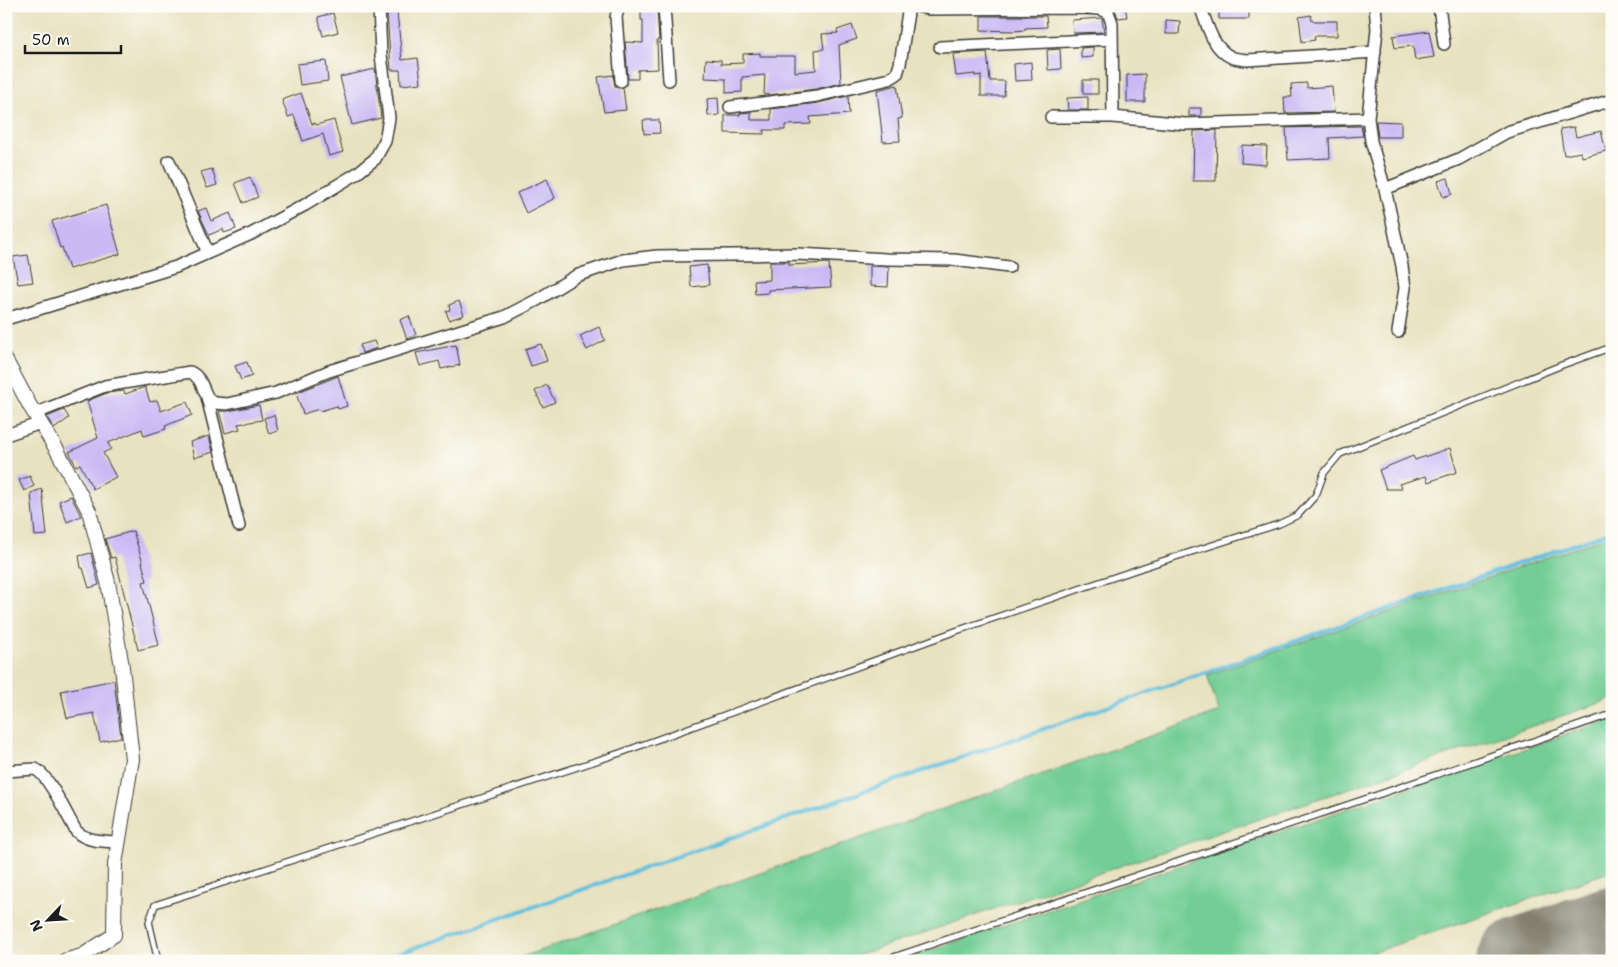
<svg xmlns="http://www.w3.org/2000/svg" width="1618" height="967" viewBox="0 0 1618 967" font-family="'Shantell Sans',sans-serif">
<rect width="100%" height="100%" fill="#fdfcf7"/>
<filter id="ink" filterUnits="userSpaceOnUse"><feTurbulence type="fractalNoise" baseFrequency=".02" numOctaves="2"/><feDisplacementMap in="SourceGraphic" scale="10" xChannelSelector="R" yChannelSelector="G"/><feConvolveMatrix kernelMatrix="1 2 1 2 8 2 1 2 1" color-interpolation-filters="sRGB"/></filter>
<filter id="wash" filterUnits="userSpaceOnUse"><feTurbulence type="fractalNoise" baseFrequency=".0096" numOctaves="4" result="noise"/><feDisplacementMap in="SourceGraphic" scale="20" xChannelSelector="R" yChannelSelector="G"/><feGaussianBlur stdDeviation="1.12" result="paint"/><feColorMatrix in="noise" values="0 0 0 0 0 0 0 0 0 0 0 0 0 0 0 0 0 1.4 0 .05"/><feComposite in="paint" operator="in"/></filter>
<g filter="url(#wash)">
<rect width="100%" height="100%" fill="#e8e2c0"/>
<path fill="#73ce95" stroke="#487558" d="M 1612,535 L 1612,699 L 841,961 L 510,961 L 1219,712 L 1207,675 Z
M 1612,719 L 1612,871 L 1348,961 L 899,961 Z"/>
<g fill="none" stroke-linecap="round" stroke-linejoin="round">
<path stroke="#5fbfdd" stroke-width="4" d="M 377,961 L 1612,531"/>
<path stroke="#827f6e" stroke-width="86" d="M 1519,961 L 1612,929"/>
</g>
<g id="blocks">
<path fill="#c9b9f4" d="M 1114,6 L 1125,6 L 1127,17 L 1118,18 Z
M 1219,6 L 1249,6 L 1249,19 L 1219,19 Z
M 657,8 L 659,40 L 657,40 L 658,69 L 638,70 L 638,79 L 628,79 L 625,42 L 643,43 L 643,20 L 641,20 L 641,9 Z
M 397,12 L 402,60 L 418,58 L 421,83 L 401,85 L 400,70 L 391,70 L 387,13 Z
M 333,13 L 338,32 L 323,36 L 318,17 Z
M 1311,15 L 1312,21 L 1337,21 L 1337,36 L 1314,36 L 1315,40 L 1302,42 L 1299,17 Z
M 981,16 L 1046,16 L 1047,27 L 1025,28 L 1025,30 L 1013,31 L 981,30 Z
M 1102,18 L 1104,32 L 1073,33 L 1072,20 Z
M 1166,20 L 1180,21 L 1179,34 L 1166,34 Z
M 852,25 L 857,39 L 839,45 L 841,83 L 816,89 L 769,95 L 764,94 L 765,75 L 742,77 L 742,92 L 726,93 L 726,79 L 705,78 L 706,59 L 721,60 L 721,64 L 743,63 L 743,54 L 760,53 L 760,56 L 795,56 L 795,72 L 816,70 L 815,50 L 824,49 L 822,34 L 838,33 L 837,30 Z
M 1429,31 L 1434,57 L 1415,60 L 1413,46 L 1395,48 L 1393,36 Z
M 1093,47 L 1093,57 L 1081,58 L 1081,48 Z
M 1060,49 L 1061,69 L 1048,70 L 1047,50 Z
M 987,52 L 990,81 L 1005,81 L 1004,96 L 981,96 L 981,75 L 975,76 L 975,74 L 956,76 L 953,54 Z
M 326,61 L 328,81 L 300,85 L 297,64 Z
M 1031,62 L 1032,80 L 1015,81 L 1014,64 Z
M 375,69 L 381,118 L 352,125 L 340,77 Z
M 1145,74 L 1145,102 L 1127,102 L 1127,75 Z
M 613,75 L 615,86 L 618,88 L 623,88 L 626,110 L 604,112 L 598,77 Z
M 1083,80 L 1098,80 L 1098,94 L 1083,94 Z
M 1307,83 L 1307,88 L 1332,86 L 1334,112 L 1285,113 L 1284,97 L 1292,97 L 1291,84 Z
M 897,85 L 902,118 L 898,119 L 900,141 L 883,142 L 877,90 Z
M 301,93 L 312,124 L 315,123 L 316,125 L 334,120 L 343,152 L 329,156 L 323,134 L 303,141 L 294,115 L 288,117 L 282,100 Z
M 848,96 L 849,114 L 810,117 L 811,124 L 785,125 L 785,130 L 764,130 L 764,134 L 725,133 L 725,115 L 740,115 L 740,113 L 751,112 L 751,120 L 771,120 L 771,109 L 818,103 Z
M 1088,97 L 1088,110 L 1068,110 L 1067,98 Z
M 718,98 L 719,115 L 708,116 L 707,99 Z
M 1189,108 L 1201,108 L 1201,116 L 1189,116 Z
M 643,120 L 659,120 L 660,133 L 644,134 Z
M 1376,121 L 1401,122 L 1401,137 L 1378,137 Z
M 1361,126 L 1363,136 L 1329,138 L 1330,158 L 1288,160 L 1286,128 Z
M 1574,127 L 1576,137 L 1601,131 L 1606,151 L 1582,157 L 1581,152 L 1564,155 L 1560,129 Z
M 1217,130 L 1216,181 L 1193,181 L 1194,131 Z
M 1242,145 L 1267,146 L 1266,165 L 1241,163 Z
M 212,169 L 217,185 L 207,188 L 201,172 Z
M 250,177 L 258,197 L 243,203 L 235,183 Z
M 1448,178 L 1452,194 L 1443,197 L 1438,181 Z
M 547,179 L 555,198 L 526,213 L 517,193 Z
M 106,205 L 120,254 L 69,269 L 62,247 L 60,248 L 52,221 Z
M 206,208 L 211,221 L 230,213 L 236,229 L 224,233 L 223,229 L 209,235 L 198,211 Z
M 28,255 L 33,282 L 18,284 L 13,257 Z
M 770,262 L 789,262 L 789,265 L 829,263 L 831,287 L 768,290 L 768,293 L 755,294 L 754,281 L 770,280 Z
M 707,265 L 709,285 L 691,287 L 689,267 Z
M 870,266 L 889,267 L 888,287 L 870,286 Z
M 459,301 L 464,315 L 449,320 L 446,311 L 450,310 L 449,305 Z
M 409,316 L 416,335 L 407,339 L 400,320 Z
M 599,327 L 605,340 L 587,350 L 580,336 Z
M 374,341 L 377,348 L 362,353 L 360,345 Z
M 541,344 L 547,361 L 531,366 L 525,349 Z
M 456,345 L 460,365 L 441,369 L 439,361 L 420,366 L 416,353 Z
M 247,362 L 252,376 L 241,380 L 235,366 Z
M 338,376 L 347,406 L 338,409 L 337,406 L 320,411 L 319,409 L 303,414 L 296,393 Z
M 547,385 L 555,402 L 543,407 L 535,391 Z
M 145,387 L 150,402 L 157,400 L 161,411 L 187,402 L 192,415 L 165,426 L 166,429 L 144,436 L 142,429 L 108,443 L 111,449 L 103,453 L 116,477 L 93,489 L 80,464 L 76,466 L 69,452 L 98,438 L 87,401 L 107,393 L 124,391 L 125,394 Z
M 259,405 L 262,420 L 238,424 L 240,429 L 225,433 L 219,411 L 228,411 Z
M 64,410 L 69,418 L 54,429 L 47,417 Z
M 274,415 L 278,431 L 269,434 L 264,418 Z
M 209,436 L 213,452 L 194,458 L 190,442 Z
M 1450,448 L 1457,472 L 1428,482 L 1426,476 L 1399,484 L 1402,489 L 1386,489 L 1379,470 L 1413,456 L 1415,460 Z
M 30,476 L 34,486 L 24,491 L 19,480 Z
M 42,489 L 47,535 L 35,536 L 31,493 Z
M 71,496 L 81,516 L 67,522 L 59,501 Z
M 133,531 L 143,563 L 142,563 L 147,581 L 143,582 L 159,645 L 138,650 L 115,557 L 111,558 L 105,539 Z
M 91,553 L 99,585 L 89,588 L 83,568 L 81,568 L 79,556 Z
M 114,680 L 121,737 L 100,742 L 94,713 L 67,718 L 61,691 Z"/>
</g>
</g>
<g filter="url(#ink)">
<use href="#blocks" fill-opacity="0" stroke="#3b3a35" stroke-width="1"/>
<g fill="none" stroke-linecap="round" stroke-linejoin="round">
<g stroke="#3b3a35" stroke-width="8">
<path id="service" d="M 158,961 L 149,922 L 155,905 L 620,753 L 956,631 L 1150,565 L 1279,524 L 1298,515 L 1316,495 L 1324,473 L 1340,454 L 1562,365 L 1612,347
M 882,961 L 1383,793 L 1612,714"/>
</g>
<g stroke="#3b3a35" stroke-width="14">
<path id="minor" d="M 619,6 L 616,17 L 621,81
M 664,6 L 669,80
M 917,6 L 929,9 L 1080,8 L 1100,9 L 1108,12 L 1112,23 L 1113,117
M 1200,6 C 1207,24 1212,48 1231,57 C 1235,59 1242,59 1247,60 L 1375,52
M 1375,6 L 1377,29 L 1368,118 L 1371,141 L 1385,189 L 1402,266 L 1405,288 L 1398,332
M 1439,6 L 1444,44
M 940,47 L 1112,39
M 730,107 L 817,96 L 889,79 L 897,74 L 900,64 L 909,6
M 1051,117 L 1113,117 L 1185,124 L 1368,118
M 169,161 L 208,253
M 1385,189 L 1459,159 L 1507,132 L 1612,100
M 6,319 L 176,267 L 251,234 L 305,205 L 356,174 L 375,159 L 385,141 L 389,118 L 381,55 L 379,6
M 207,397 L 239,526
M 34,414 L 105,386 L 190,372 C 203,378 202,391 210,401 L 216,403 L 227,404 L 276,393 L 329,371 L 504,317 L 537,300 L 576,276 L 623,260 L 657,256 L 798,254 L 886,259 L 954,260 L 1009,267
M 6,435 L 41,423
M 6,771 L 35,769 C 48,774 68,817 76,831 C 87,842 103,841 118,842"/>
</g>
<g stroke="#3b3a35" stroke-width="16">
<path id="tertiary" d="M 6,361 L 30,406 L 57,450 L 89,511 L 108,582 L 122,667 L 132,759 L 115,864 L 114,935 L 82,956 L 64,961"/>
</g>
<use href="#service" stroke="#fff" stroke-width="5.5"/>
<use href="#minor" stroke="#fff" stroke-width="11"/>
<use href="#tertiary" stroke="#fff" stroke-width="14"/>
</g>
</g>
<rect width="1618" height="967" fill="none" stroke="#fdfcf7" stroke-width="25"/>
<g transform="translate(48 920) rotate(245)" stroke="#fdfcf7" stroke-width="4" paint-order="stroke">
<path d="M0-4L9 19L0 12L-9 19Z" fill="#1c1c1c"/>
<text y="-8" font-size="14" font-weight="bold" text-anchor="middle" fill="#1c1c1c">N</text>
</g>
<path d="M25 45v8h96v-8" fill="none" stroke="#1c1c1c" stroke-width="2.5"/>
<text x="32" y="45" font-size="15" fill="#1c1c1c" stroke="#fdfcf7" stroke-width="4" paint-order="stroke">50 m</text>
</svg>
